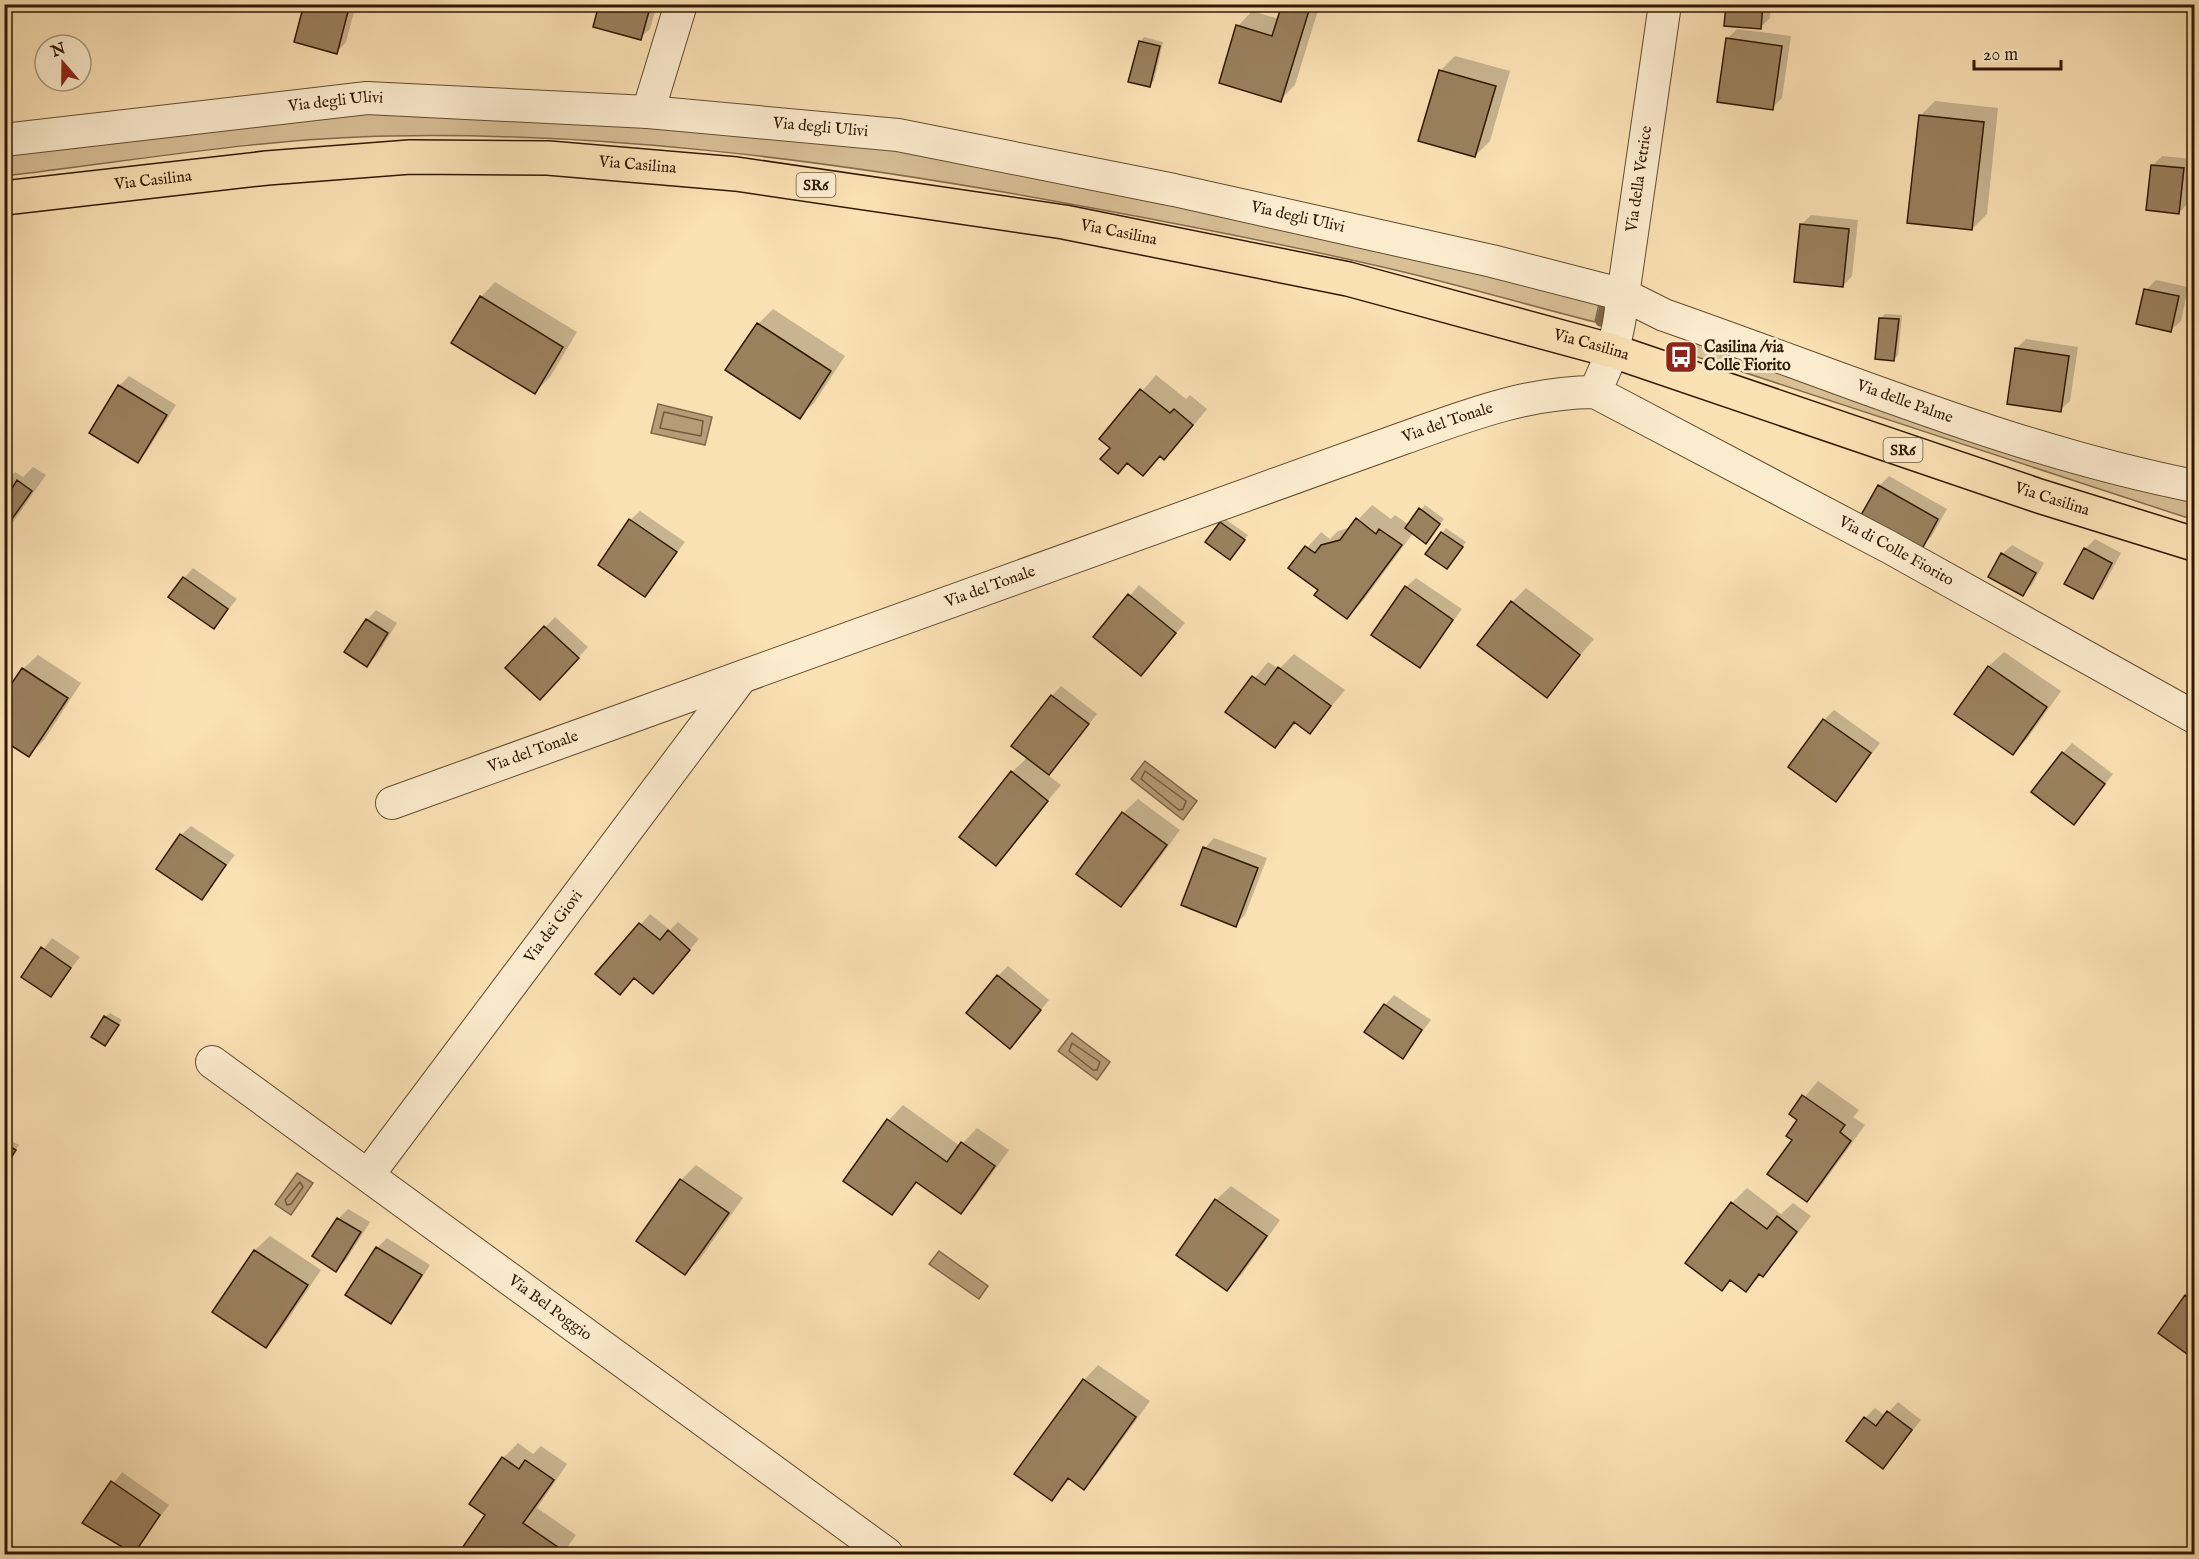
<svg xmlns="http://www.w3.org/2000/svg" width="2199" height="1559" viewBox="0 0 2199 1559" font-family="'IM FELL English',serif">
<rect width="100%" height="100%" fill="#fae1b4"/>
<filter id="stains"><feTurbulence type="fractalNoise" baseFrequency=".00333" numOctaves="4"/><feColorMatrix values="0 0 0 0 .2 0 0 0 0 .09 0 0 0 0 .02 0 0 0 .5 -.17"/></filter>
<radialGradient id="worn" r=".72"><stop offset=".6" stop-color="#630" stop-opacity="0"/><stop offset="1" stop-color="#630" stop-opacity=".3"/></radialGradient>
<path fill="#d8bf96" stroke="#846c4c" stroke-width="1.5" d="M 355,108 L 747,125 L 1012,167 L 1600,299 L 1595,322 C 1527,305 1460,285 1391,269 C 1271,241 1149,218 1026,196 C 817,159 604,132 391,136 C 262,138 133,161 5,176 L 4,151 Z
M 1689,334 L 2194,493 L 2194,520 L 1682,352 Z"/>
<path fill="#b69d77" stroke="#816848" stroke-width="1.5" d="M 658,404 L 712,417 L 705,445 L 651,433 Z
M 1145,761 L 1197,801 L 1183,820 L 1131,779 Z
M 1072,1033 L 1110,1062 L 1097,1080 L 1058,1051 Z
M 297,1173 L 313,1183 L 291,1215 L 275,1204 Z
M 939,1251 L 988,1286 L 979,1299 L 929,1264 Z"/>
<path fill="#0003" d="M 305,4 L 356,4 L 346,42 L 337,52 Z
M 601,4 L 657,4 L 650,29 L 640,38 Z
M 1283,4 L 1320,4 L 1295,85 L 1280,100 L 1238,26 L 1252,11 L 1279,19 Z
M 1728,4 L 1771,4 L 1770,18 L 1760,28 Z
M 1737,29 L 1791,36 L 1782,98 L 1772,108 L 1727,39 Z
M 1144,37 L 1163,42 L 1154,81 L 1149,85 L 1140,42 Z
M 1455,56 L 1510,71 L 1490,141 L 1475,156 L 1441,70 Z
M 1935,101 L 1998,108 L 1987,214 L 1972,229 L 1920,116 Z
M 2162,156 L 2193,159 L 2188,203 L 2179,213 L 2152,166 Z
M 1811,215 L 1858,220 L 1852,276 L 1843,286 L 1801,225 Z
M 2156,280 L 2188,287 L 2181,321 L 2171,330 L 2146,290 Z
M 495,282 L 577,332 L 550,377 L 535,392 L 481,297 Z
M 773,309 L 845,356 L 814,403 L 799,417 L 727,370 L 758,324 Z
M 1885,314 L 1902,315 L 1898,355 L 1893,360 L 1881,318 Z
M 2026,339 L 2078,347 L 2070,401 L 2060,410 L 2016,349 Z
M 1156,375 L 1186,399 L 1190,395 L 1207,409 L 1179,443 L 1164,458 L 1161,455 L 1143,474 L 1128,462 L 1118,472 L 1112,447 L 1101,439 Z
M 129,376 L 176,405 L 147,451 L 138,461 L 119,386 Z
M 33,467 L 46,475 L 4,535 L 4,482 L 15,472 L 23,477 Z
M 1889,476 L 1947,509 L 1931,537 L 1921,547 L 1879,486 Z
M 1372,505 L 1391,519 L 1395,515 L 1409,525 L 1425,505 L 1444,519 L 1430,537 L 1414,532 L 1362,602 L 1347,617 L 1320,589 L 1290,568 L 1321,532 L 1330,539 L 1338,531 L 1351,527 Z
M 640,511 L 685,542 L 645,595 L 630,520 Z
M 1225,519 L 1248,535 L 1234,554 L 1221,523 Z
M 1446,528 L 1466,542 L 1451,563 L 1427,553 Z
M 2095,539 L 2121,553 L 2102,588 L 2092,597 L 2066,584 L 2085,549 Z
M 2012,545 L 2044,563 L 2032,585 L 2022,595 L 2002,554 Z
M 193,568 L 237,599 L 214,627 L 184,578 Z
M 1416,578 L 1462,609 L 1420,666 L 1406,587 Z
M 1139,585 L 1185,623 L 1141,674 L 1095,637 Z
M 1526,588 L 1594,639 L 1546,696 L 1512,602 Z
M 376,610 L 397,623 L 377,655 L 367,665 L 367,620 Z
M 555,617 L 588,647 L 549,688 L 507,668 Z
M 2004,652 L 2061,691 L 2027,739 L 2013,753 L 1956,714 L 1989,666 Z
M 1294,654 L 1345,690 L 1310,732 L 1297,722 L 1275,746 L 1228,712 L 1268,662 L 1279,669 Z
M 38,655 L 81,683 L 44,740 L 29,755 L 23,669 Z
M 1061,686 L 1097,714 L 1048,775 L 1061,785 L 995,864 L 1012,772 L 1028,757 L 1052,696 Z
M 1834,710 L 1880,743 L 1836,800 L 1824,720 Z
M 2072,743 L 2113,774 L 2074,823 L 2063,753 Z
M 1138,799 L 1180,830 L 1136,890 L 1121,905 L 1123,813 Z
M 191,826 L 235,855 L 201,899 L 181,835 Z
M 1214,838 L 1267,858 L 1245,915 L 1235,925 L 1183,905 L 1205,848 Z
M 650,914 L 670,930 L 678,922 L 699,939 L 662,982 L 597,974 Z
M 52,938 L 80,957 L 51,995 L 23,976 Z
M 1008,966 L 1049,1000 L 1010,1047 L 998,976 Z
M 1394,995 L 1431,1020 L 1403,1057 L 1385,1005 Z
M 110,1013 L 122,1020 L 105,1044 L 105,1017 Z
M 1818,1081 L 1859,1110 L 1853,1117 L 1865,1125 L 1821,1186 L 1807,1200 L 1794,1140 L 1799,1120 L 1791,1114 Z
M 903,1105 L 960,1146 L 977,1128 L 1009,1150 L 975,1197 L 961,1212 L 918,1182 L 892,1213 L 845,1180 L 889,1120 Z
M 4,1137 L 19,1145 L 8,1161 L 4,1160 Z
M 696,1165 L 743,1198 L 700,1259 L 685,1273 L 681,1180 Z
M 1231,1186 L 1280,1220 L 1242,1274 L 1227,1289 L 1216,1200 Z
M 1747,1188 L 1781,1214 L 1793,1203 L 1811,1216 L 1777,1260 L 1746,1290 L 1731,1279 L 1721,1289 L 1732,1203 Z
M 348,1209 L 370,1222 L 346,1260 L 336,1270 L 314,1256 L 339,1218 Z
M 270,1236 L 321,1270 L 280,1331 L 266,1346 L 214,1312 L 255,1250 Z
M 387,1238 L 430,1265 L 400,1312 L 391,1322 L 347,1294 L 377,1248 Z
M 2194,1288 L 2194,1357 L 2160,1332 Z
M 1098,1365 L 1150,1401 L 1098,1473 L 1084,1488 L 1071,1478 L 1052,1499 L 1084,1380 Z
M 1898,1402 L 1921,1420 L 1883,1467 L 1865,1418 L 1875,1408 L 1885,1416 Z
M 518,1443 L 533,1454 L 541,1446 L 567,1464 L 537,1508 L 576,1535 L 562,1554 L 460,1554 L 487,1515 L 503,1458 Z
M 122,1472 L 169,1505 L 132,1554 L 85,1522 Z"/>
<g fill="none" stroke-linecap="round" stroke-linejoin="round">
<path stroke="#745b3c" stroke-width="1.5" d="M 664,412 L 703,421 L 701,436 L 660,428 Z
M 1145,771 L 1186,801 L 1183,809 L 1179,810 L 1141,779 Z
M 1072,1043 L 1100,1062 L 1097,1070 L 1093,1070 L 1069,1051 Z
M 300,1182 L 303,1187 L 291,1204 L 287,1205 L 285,1200 Z"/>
<path stroke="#816848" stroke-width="9" d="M 1600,322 L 1605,301"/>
</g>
<path fill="#9a815e" stroke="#311901" stroke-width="1.5" d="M 304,4 L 350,4 L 337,54 L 294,42 Z
M 599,4 L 651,4 L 641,40 L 593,27 Z
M 1282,4 L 1311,4 L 1281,102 L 1219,83 L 1236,25 L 1272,36 Z
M 1726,4 L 1763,4 L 1761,29 L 1724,26 Z
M 1726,38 L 1782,46 L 1773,110 L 1717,102 Z
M 1139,41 L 1160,46 L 1150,87 L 1128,82 Z
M 1439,70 L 1496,86 L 1475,157 L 1418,141 Z
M 1919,115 L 1984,122 L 1972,230 L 1907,223 Z
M 2151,165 L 2184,168 L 2179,214 L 2146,210 Z
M 1800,224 L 1849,229 L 1843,287 L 1794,282 Z
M 2144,289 L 2179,296 L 2171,332 L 2136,324 Z
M 480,296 L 563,347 L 535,394 L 451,343 Z
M 1879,318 L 1899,319 L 1894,361 L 1875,359 Z
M 757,323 L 831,371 L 800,419 L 725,370 Z
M 2015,348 L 2069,356 L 2061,412 L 2007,404 Z
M 118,385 L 167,415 L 138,463 L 89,433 Z
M 1140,389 L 1170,413 L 1174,409 L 1193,425 L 1164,460 L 1160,456 L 1143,476 L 1127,463 L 1118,474 L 1100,459 L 1110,448 L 1099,439 Z
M 17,480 L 32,491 L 4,530 L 4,489 L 9,493 Z
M 1878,485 L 1938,519 L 1922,549 L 1861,515 Z
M 1419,508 L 1440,524 L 1426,544 L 1405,528 Z
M 1356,518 L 1376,534 L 1379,529 L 1402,545 L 1347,619 L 1314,595 L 1318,590 L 1288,568 L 1305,546 L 1315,553 L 1321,545 L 1340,540 Z
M 629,519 L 677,552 L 645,597 L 598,565 Z
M 1220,522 L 1245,540 L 1230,560 L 1205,542 Z
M 1441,532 L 1463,547 L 1447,569 L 1425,554 Z
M 2084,548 L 2112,563 L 2093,599 L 2064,584 Z
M 2001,553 L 2036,573 L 2023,596 L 1988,577 Z
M 183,577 L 228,609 L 214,629 L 168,597 Z
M 1405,586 L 1453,620 L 1420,668 L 1371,635 Z
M 1128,594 L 1176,633 L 1141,676 L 1093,637 Z
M 1511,601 L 1580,655 L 1547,698 L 1477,645 Z
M 366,619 L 388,633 L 367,667 L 344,652 Z
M 544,626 L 579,658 L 540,700 L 505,668 Z
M 1988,666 L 2047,707 L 2013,755 L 1954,714 Z
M 1278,667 L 1331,706 L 1310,734 L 1294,722 L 1275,748 L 1225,712 L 1252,676 L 1265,685 Z
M 22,668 L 68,698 L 29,757 L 4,741 L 4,695 Z
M 1051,695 L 1089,724 L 1049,775 L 1011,746 Z
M 1823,719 L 1871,753 L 1836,802 L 1788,767 Z
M 2062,752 L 2105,784 L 2074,825 L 2031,792 Z
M 1011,771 L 1048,801 L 996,866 L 959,837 Z
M 1122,812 L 1167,845 L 1121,907 L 1076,874 Z
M 180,834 L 226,865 L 202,900 L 156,869 Z
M 1203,847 L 1258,868 L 1236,927 L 1181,905 Z
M 639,923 L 660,940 L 668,930 L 690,950 L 653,994 L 634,978 L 620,995 L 595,974 Z
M 41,947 L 71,968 L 51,997 L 21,977 Z
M 997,975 L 1041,1010 L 1010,1049 L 966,1013 Z
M 1384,1004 L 1422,1030 L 1403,1059 L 1364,1032 Z
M 104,1016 L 119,1025 L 105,1046 L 91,1037 Z
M 1802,1095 L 1845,1125 L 1840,1132 L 1851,1141 L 1807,1202 L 1767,1174 L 1792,1140 L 1786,1136 L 1797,1120 L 1789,1114 Z
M 887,1119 L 947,1162 L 961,1142 L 995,1166 L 961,1214 L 916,1182 L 892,1215 L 843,1181 Z
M 4,1143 L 16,1150 L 8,1163 L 4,1161 Z
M 680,1179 L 729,1213 L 685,1275 L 636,1241 Z
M 1215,1199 L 1267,1236 L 1227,1291 L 1176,1255 Z
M 1731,1202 L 1767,1229 L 1777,1216 L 1797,1232 L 1763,1277 L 1759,1274 L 1746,1292 L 1730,1280 L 1722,1291 L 1685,1263 Z
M 337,1218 L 361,1232 L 336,1272 L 312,1256 Z
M 376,1247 L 422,1275 L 391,1324 L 345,1295 Z
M 254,1250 L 308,1285 L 266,1348 L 212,1312 Z
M 2185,1295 L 2194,1302 L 2194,1359 L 2158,1333 Z
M 1083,1379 L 1136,1417 L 1084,1490 L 1068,1478 L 1052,1501 L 1014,1474 Z
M 1887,1411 L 1912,1430 L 1883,1469 L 1846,1441 L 1864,1417 L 1876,1426 Z
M 502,1457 L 519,1469 L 525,1460 L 554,1480 L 523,1523 L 562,1550 L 559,1554 L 458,1554 L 485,1515 L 469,1504 Z
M 111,1481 L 160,1515 L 134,1554 L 82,1523 Z"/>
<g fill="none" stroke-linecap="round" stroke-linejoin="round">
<g stroke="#634b2e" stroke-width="34">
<g id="minor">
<path d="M 648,112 L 681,4"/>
<path id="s1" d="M 4,140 L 367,98 L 648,112 L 898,135 L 1174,190 L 1492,261 L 1624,295 L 1664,315 C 1839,376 2012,450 2194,486"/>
<path id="s2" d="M 1595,392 L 1613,351 L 1619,323 L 1665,4"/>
<path id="s3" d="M 392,803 L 1404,438 C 1466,416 1527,392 1595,392 L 1889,547 L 2194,717"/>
<path id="s4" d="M 212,1062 L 887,1554"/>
<path id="s5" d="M 368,1175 L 740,679"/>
</g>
</g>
<g stroke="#311901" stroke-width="36">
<g id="primary">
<path id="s6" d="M 4,198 L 267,168 L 410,157 L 548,158 L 736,174 L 1064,222 L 1348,279 L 1613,351 L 2039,496 L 2194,544"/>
</g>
</g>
<use href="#minor" stroke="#fcecce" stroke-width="32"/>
<use href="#primary" stroke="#fae1b4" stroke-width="33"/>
</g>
<defs>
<g id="bus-square" transform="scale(1.725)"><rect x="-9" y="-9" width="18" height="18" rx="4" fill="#8f2418" stroke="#fcecce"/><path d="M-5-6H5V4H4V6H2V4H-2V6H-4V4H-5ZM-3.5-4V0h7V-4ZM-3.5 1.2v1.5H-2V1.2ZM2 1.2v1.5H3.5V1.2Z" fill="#fff"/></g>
</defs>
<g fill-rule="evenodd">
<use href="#bus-square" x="1681" y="357"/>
</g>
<g text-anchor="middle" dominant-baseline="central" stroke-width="5" stroke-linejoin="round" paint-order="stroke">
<g fill="#fcecce" stroke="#6e583e" stroke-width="1.5">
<rect x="796.5" y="173" width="39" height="24" rx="4.5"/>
<rect x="1883.5" y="438" width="39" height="24" rx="4.5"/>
</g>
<g font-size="15" font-weight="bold" fill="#311901">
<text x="816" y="185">SR6</text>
<text x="1903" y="450">SR6</text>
</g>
<g font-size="16" fill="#311901" stroke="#fcecce">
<text stroke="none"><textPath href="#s1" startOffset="334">Via degli Ulivi</textPath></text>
<text stroke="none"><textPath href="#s1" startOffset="820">Via degli Ulivi</textPath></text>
<text stroke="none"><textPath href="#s6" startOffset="636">Via Casilina</textPath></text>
<text stroke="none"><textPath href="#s2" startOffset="219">Via della Vetrice</textPath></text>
<text stroke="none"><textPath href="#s6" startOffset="150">Via Casilina</textPath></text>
<text stroke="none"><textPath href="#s1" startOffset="1306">Via degli Ulivi</textPath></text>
<text stroke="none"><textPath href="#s6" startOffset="1122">Via Casilina</textPath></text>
<text stroke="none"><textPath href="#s6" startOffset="1608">Via Casilina</textPath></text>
<text stroke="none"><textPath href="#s1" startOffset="1942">Via delle Palme</textPath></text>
<text stroke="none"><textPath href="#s3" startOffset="1122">Via del Tonale</textPath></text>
<text stroke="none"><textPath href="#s6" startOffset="2094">Via Casilina</textPath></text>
<text stroke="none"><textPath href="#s3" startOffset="1614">Via di Colle Fiorito</textPath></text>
<text stroke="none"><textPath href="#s3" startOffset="636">Via del Tonale</textPath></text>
<text stroke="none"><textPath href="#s3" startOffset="150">Via del Tonale</textPath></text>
<text stroke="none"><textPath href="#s5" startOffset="310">Via dei Giovi</textPath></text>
<text stroke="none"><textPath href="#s4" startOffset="418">Via Bel Poggio</textPath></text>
</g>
<g font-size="16" font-weight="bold" fill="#311901" stroke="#fcecce" text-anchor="start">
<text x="1704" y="348">Casilina /via<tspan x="1704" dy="18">Colle Fiorito</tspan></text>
</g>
</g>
<rect width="2199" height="1559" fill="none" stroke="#fae1b4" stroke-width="24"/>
<rect x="6" y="6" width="2187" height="1547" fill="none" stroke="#311901" stroke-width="3"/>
<rect x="12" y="12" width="2175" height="1535" fill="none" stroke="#311901" stroke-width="1.5"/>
<g transform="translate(63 63) rotate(340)"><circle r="28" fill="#fcecce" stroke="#ab987c" stroke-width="1.5"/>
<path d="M0-4.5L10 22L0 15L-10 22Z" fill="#8f2418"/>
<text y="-9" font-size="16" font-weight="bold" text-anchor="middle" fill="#311901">N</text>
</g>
<path d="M1974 60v9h87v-9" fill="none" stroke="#311901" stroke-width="3"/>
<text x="1983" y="60" font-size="18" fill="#311901" stroke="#fcecce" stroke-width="4.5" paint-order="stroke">20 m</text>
<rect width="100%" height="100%" filter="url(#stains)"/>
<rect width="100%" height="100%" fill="url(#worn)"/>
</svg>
